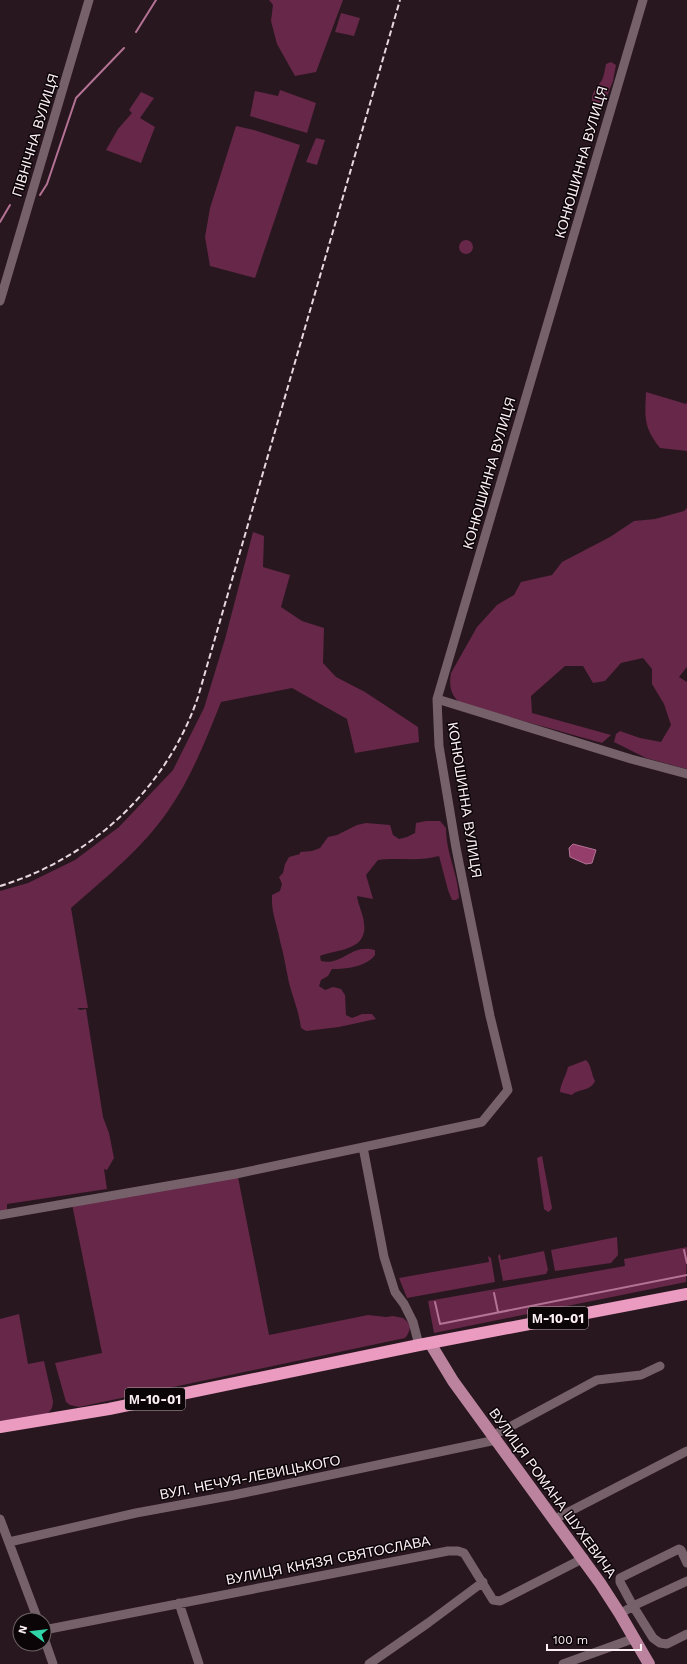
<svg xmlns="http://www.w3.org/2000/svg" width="687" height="1664" viewBox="0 0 687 1664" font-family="'Work Sans',sans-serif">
<rect width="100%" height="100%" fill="#28171f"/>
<path fill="#662748" d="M 269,0 L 343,0 L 316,72 L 295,76 L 277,44 L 271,21 L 273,5 Z
M 341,13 L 360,18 L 354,36 L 335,32 Z
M 611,62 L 616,65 L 613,81 L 603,106 L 599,108 L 592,104 C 591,92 596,89 602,80 C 604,76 605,69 606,64 Z
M 280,90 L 316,103 L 307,133 L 250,116 L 255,91 L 278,96 Z
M 141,92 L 154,98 L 140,118 L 155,127 L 141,163 L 106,150 L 118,129 L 132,113 L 129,110 Z
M 236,126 L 254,130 L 300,145 L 255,278 L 210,266 L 205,237 L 210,208 Z
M 316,138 L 325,140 L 317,165 L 306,162 Z
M459 247a7 7 0 1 1 14 0a7 7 0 1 1-14 0Z
M 646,392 L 686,404 L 687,402 L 687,451 L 660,448 C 643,427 645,417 646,392 Z
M 687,508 L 687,667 L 679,677 L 687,682 L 687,769 L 646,758 L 614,742 L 616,734 L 620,731 L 640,738 L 661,742 L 671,725 L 664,704 L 652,684 L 652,669 L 643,658 L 621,663 L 605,681 L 593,683 L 583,666 L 565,666 L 531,696 L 532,713 L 611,735 L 602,743 C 567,733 531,723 496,713 C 486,711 466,707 458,701 C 450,694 449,683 451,673 L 477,627 L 497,605 L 514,595 L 521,582 L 552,575 L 562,562 L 610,537 L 634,521 L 655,519 L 684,511 Z
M 253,532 L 264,536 L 263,567 L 290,575 L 281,607 L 302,621 L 324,628 L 323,663 L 336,677 L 365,692 L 418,727 L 419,742 L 355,753 L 347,719 L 292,688 L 221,702 C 206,740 191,778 168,811 C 142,849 105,878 71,908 L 88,1008 L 77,1008 L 80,1010 L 86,1009 L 103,1117 L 109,1133 L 114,1158 L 107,1170 L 104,1169 L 107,1189 L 7,1204 L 7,1210 L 0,1212 L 0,891 L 28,883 L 75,860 L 119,827 L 173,770 L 204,708 L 225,639 Z
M 426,821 L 440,821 L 446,828 C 446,854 458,873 459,898 L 456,900 L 452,900 L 448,890 L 439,856 C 419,862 398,857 378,860 L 366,875 L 373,899 L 357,896 C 358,905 363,913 364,923 C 368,951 338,949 320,956 L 321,961 C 343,966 351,943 375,950 L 375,955 C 366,967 346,969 332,969 L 328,976 L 321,980 L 319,986 L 325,990 L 333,987 L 341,989 L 345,995 L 346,1015 L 352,1018 L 362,1014 L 372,1014 L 376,1019 L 339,1027 L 306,1031 L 301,1028 C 299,1012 293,998 289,983 C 286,969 284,955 280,941 C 277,924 271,913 272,895 L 280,891 L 282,884 L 279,877 L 283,873 L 285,864 L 289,857 L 300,854 L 300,852 L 312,851 L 320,848 L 328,837 L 337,835 L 357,825 L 366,823 L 390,825 L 393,835 L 399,839 L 407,837 L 415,833 L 416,823 Z
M 586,1060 C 592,1066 591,1074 595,1081 C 590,1092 579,1088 572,1095 L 560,1092 C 560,1085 566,1076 568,1067 Z
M 542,1156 L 552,1208 L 551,1210 L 548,1212 L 544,1209 L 537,1158 Z
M 238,1177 L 269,1335 L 368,1315 L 386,1317 L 393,1316 L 403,1318 L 409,1323 C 411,1329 409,1333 405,1338 L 79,1407 L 70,1405 L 66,1402 L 55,1363 L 102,1353 L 72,1204 Z
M 617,1237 L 618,1255 L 611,1263 L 555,1271 L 551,1250 Z
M 687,1247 L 686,1282 L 434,1333 L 428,1301 L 625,1266 L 624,1259 Z
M 544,1251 L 548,1270 L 546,1274 L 503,1281 L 498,1256 L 500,1254 L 501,1260 Z
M 488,1256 L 491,1258 L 495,1282 L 407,1298 L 399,1278 L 489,1262 Z
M 19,1314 L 28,1364 L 44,1361 L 53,1401 C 53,1405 52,1410 48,1413 C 42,1418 10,1420 0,1421 L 0,1319 Z"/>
<path fill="#953e6c" stroke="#b47395" d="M 573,844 L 596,850 L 592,863 L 586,864 L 570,857 L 569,848 Z"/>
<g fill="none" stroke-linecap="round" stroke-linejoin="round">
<path stroke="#b47395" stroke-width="2" d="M 136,32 L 156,0
M 40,195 L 47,184 L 76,98 L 124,48
M 0,222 L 10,205
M 684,1250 L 687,1263
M 494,1293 L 498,1312
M 435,1302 L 440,1324 L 687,1275"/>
<path stroke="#76616a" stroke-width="9" d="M 0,301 L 89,0
M 437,699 L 631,759 L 687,774
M 363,1147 L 384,1257 L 395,1292 L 404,1304 L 413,1322 L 419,1345
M 0,1215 L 236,1174 L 482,1122 L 508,1090 L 490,1016 L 456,848 L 439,746 L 437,699 L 643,0
M 493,1435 L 504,1430 L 597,1380 L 641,1375 L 660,1366
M 0,1519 L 38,1620
M 555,1519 L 687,1451
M 9,1542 L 136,1513 L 234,1495 L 496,1440
M 687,1563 L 681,1550 L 679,1549 L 620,1578 L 620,1582 L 633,1606 L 653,1638 L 660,1643 L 667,1644 L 687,1634
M 179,1603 L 199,1664
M 620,1614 L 633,1606 L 687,1581
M 44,1630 L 448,1551 L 458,1551 L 464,1553 L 493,1600 L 500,1601 L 584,1558
M 44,1638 L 53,1664
M 369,1664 L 428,1623 L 483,1582
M 563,1664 L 635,1638"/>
<path stroke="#bc839e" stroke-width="12" d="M 430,1343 L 453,1381 L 600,1583 L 620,1614 L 649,1664"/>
<path stroke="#eb9ac0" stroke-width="12" d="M 0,1427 L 109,1409 L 419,1345 L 687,1294"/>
<path stroke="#e6d8de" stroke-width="2" stroke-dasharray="6 3" stroke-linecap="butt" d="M 0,886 C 92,858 167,788 198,697 L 400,0"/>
</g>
<g text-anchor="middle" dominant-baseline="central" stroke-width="3" stroke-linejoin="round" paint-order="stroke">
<g fill="#0c0508" stroke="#b4a9ad" stroke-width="1">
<rect x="528" y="1307" width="60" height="22" rx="3"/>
<rect x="125" y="1388" width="60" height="22" rx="3"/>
</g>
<g font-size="13" font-weight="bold" fill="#fceff4">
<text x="558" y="1318">М-10-01</text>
<text x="155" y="1399">М-10-01</text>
</g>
<g font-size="14" fill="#fceff4" stroke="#0c0508">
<text transform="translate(35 135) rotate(-73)">ПІВНІЧНА ВУЛИЦЯ</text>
<text transform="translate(581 162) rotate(-74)">КОНЮШИННА ВУЛИЦЯ</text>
<text transform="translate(489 473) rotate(-74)">КОНЮШИННА ВУЛИЦЯ</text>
<text transform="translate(465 800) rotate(81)">КОНЮШИННА ВУЛИЦЯ</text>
<text transform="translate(250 1477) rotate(-11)">ВУЛ. НЕЧУЯ-ЛЕВИЦЬКОГО</text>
<text transform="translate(553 1493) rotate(54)">ВУЛИЦЯ РОМАНА ШУХЕВИЧА</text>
<text transform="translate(328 1560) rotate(-11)">ВУЛИЦЯ КНЯЗЯ СВЯТОСЛАВА</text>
</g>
</g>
<g transform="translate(32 1632) rotate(285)"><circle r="19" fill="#0c0508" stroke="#6c6366"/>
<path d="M0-3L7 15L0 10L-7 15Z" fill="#30d4a9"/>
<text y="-6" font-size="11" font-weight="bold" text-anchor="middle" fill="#fceff4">N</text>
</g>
<path d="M547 1644v6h94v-6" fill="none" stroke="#fceff4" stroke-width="2"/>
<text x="553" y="1644" font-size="12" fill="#fceff4" stroke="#0c0508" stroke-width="3" paint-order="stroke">100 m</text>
</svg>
